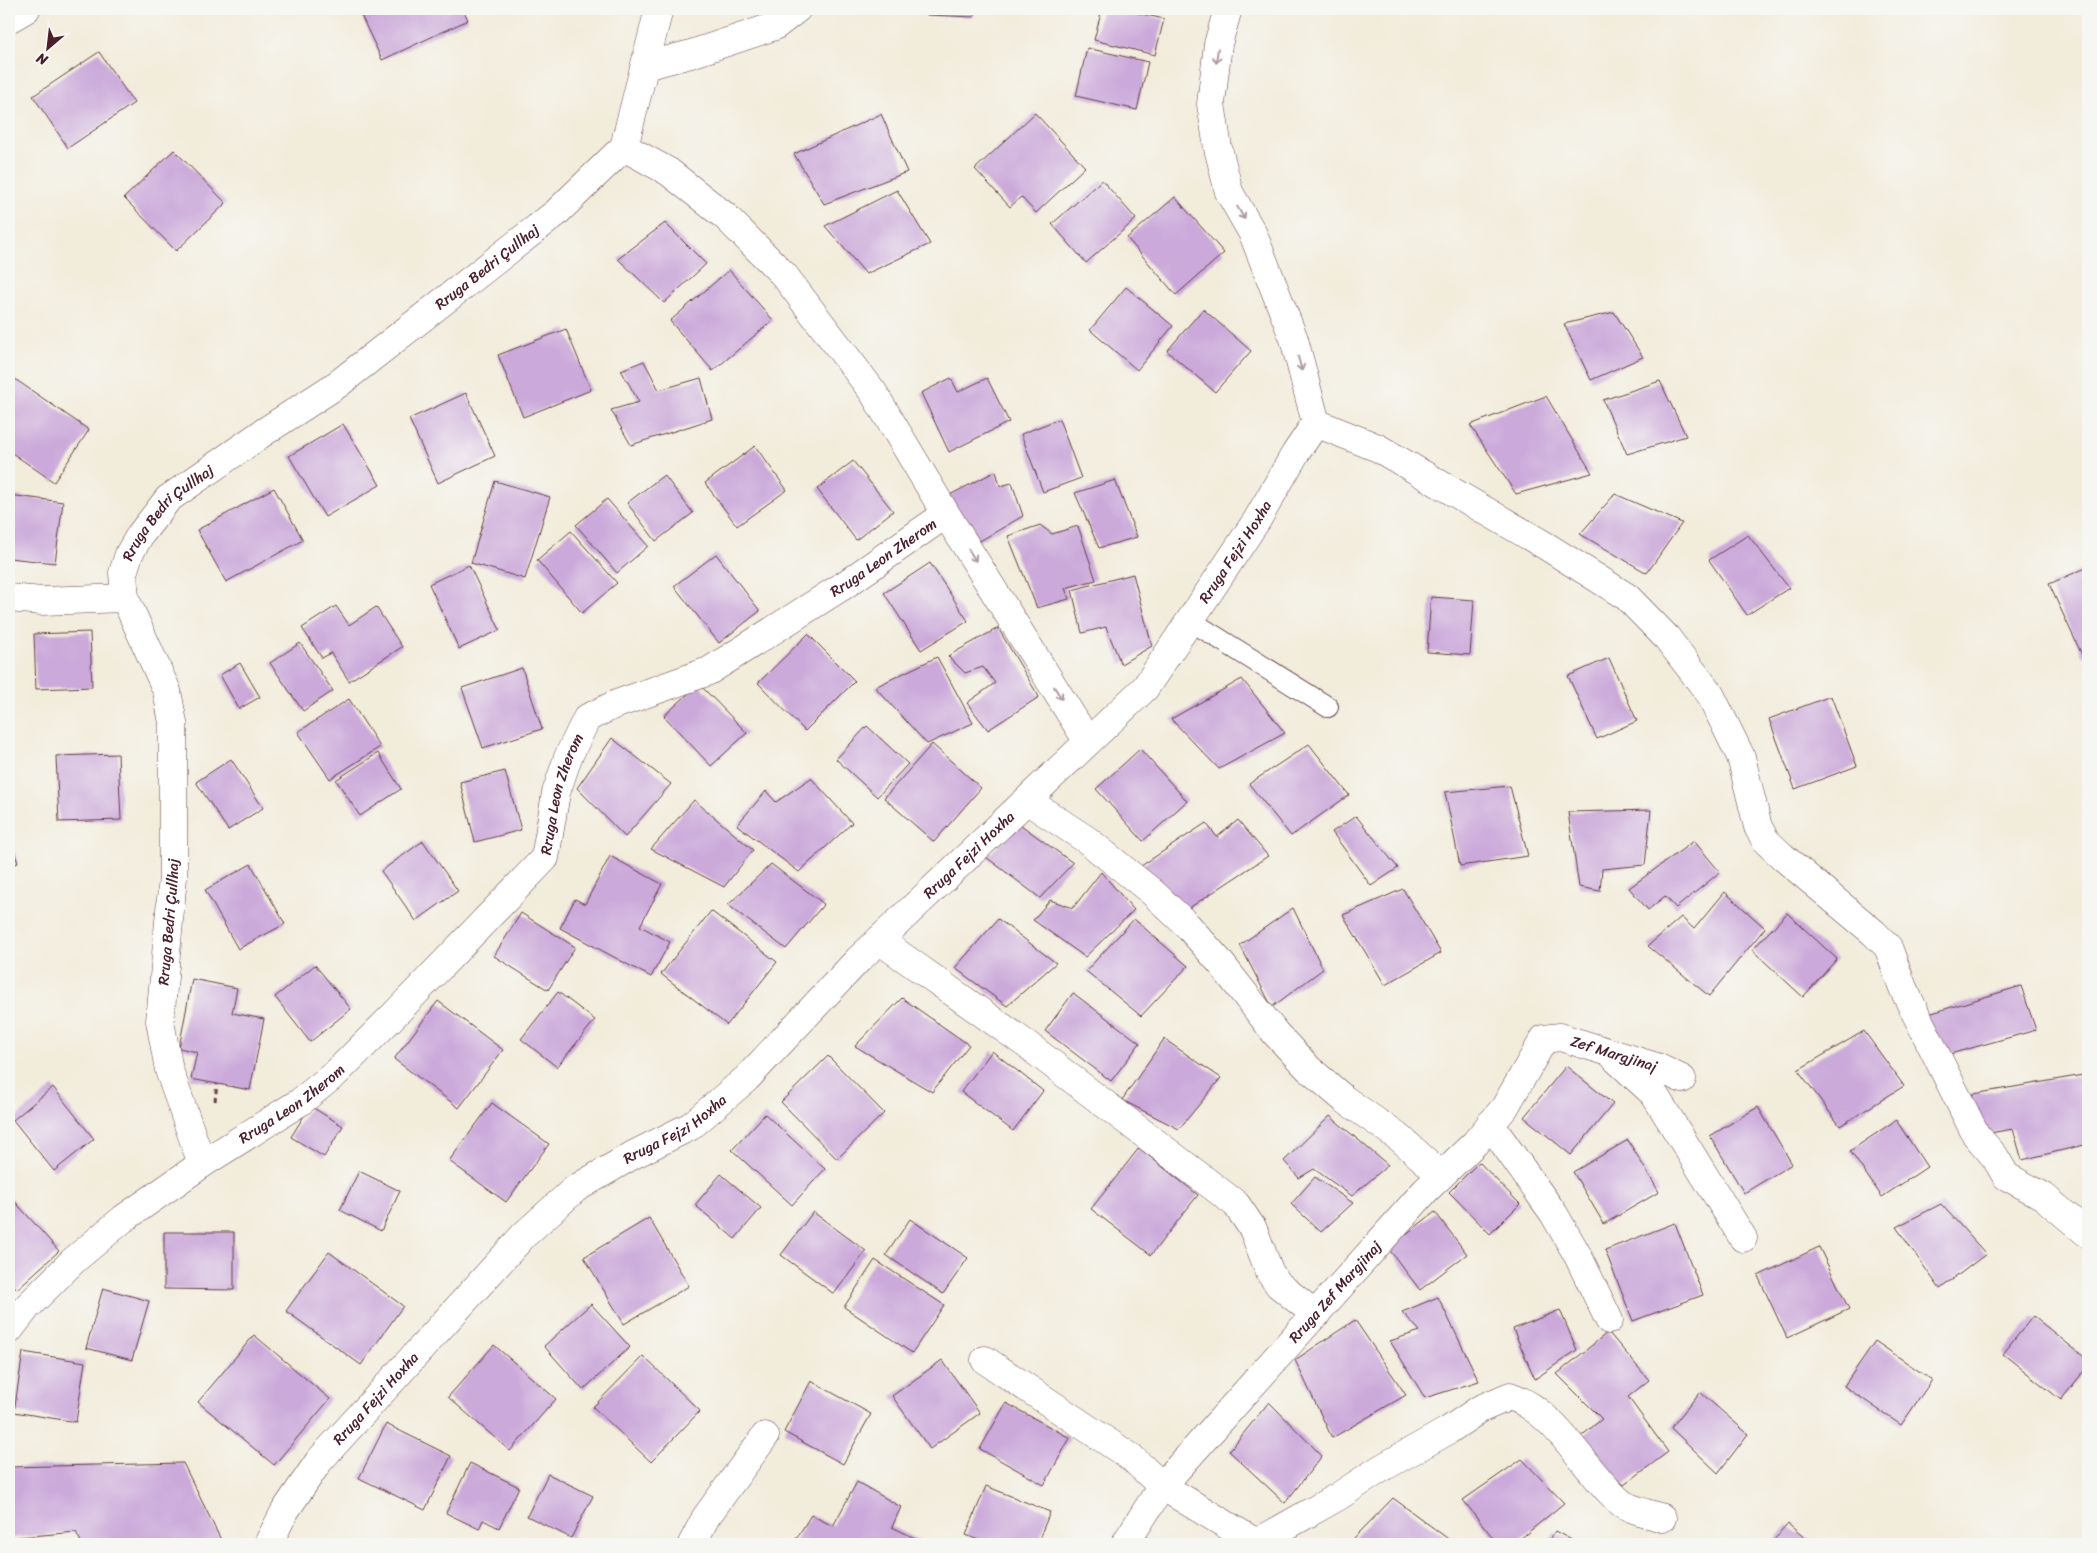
<svg xmlns="http://www.w3.org/2000/svg" width="2097" height="1553" viewBox="0 0 2097 1553" font-family="Sriracha,sans-serif">
<rect width="100%" height="100%" fill="#f6f6f2"/>
<filter id="ink" filterUnits="userSpaceOnUse"><feTurbulence type="fractalNoise" baseFrequency=".02" numOctaves="2"/><feDisplacementMap in="SourceGraphic" scale="10" xChannelSelector="R" yChannelSelector="G"/><feConvolveMatrix kernelMatrix="1 2 1 2 8 2 1 2 1" color-interpolation-filters="sRGB"/></filter>
<filter id="wash" filterUnits="userSpaceOnUse"><feTurbulence type="fractalNoise" baseFrequency=".0096" numOctaves="4" result="noise"/><feDisplacementMap in="SourceGraphic" scale="20" xChannelSelector="R" yChannelSelector="G"/><feGaussianBlur stdDeviation="1.12" result="paint"/><feColorMatrix in="noise" values="0 0 0 0 0 0 0 0 0 0 0 0 0 0 0 0 0 1.4 0 .05"/><feComposite in="paint" operator="in"/></filter>
<g filter="url(#wash)">
<rect width="100%" height="100%" fill="#f2ecdb"/>
<g id="blocks">
<path fill="#cba9da" d="M 358,9 L 463,9 L 468,20 L 382,60 Z
M 925,9 L 975,9 L 974,17 L 927,15 Z
M 1102,9 L 1121,9 L 1164,19 L 1155,55 L 1094,40 Z
M 1087,48 L 1148,62 L 1137,110 L 1076,96 Z
M 99,52 L 134,103 L 68,148 L 33,96 Z
M 1035,113 L 1085,167 L 1036,213 L 1021,197 L 1010,207 L 975,169 Z
M 881,114 L 907,172 L 824,204 L 794,154 Z
M 174,150 L 226,203 L 176,251 L 124,198 Z
M 1102,180 L 1136,219 L 1086,263 L 1052,224 Z
M 897,190 L 930,244 L 866,274 L 825,226 Z
M 1175,197 L 1224,253 L 1176,295 L 1127,238 Z
M 665,223 L 706,264 L 664,303 L 618,259 Z
M 729,270 L 773,320 L 713,371 L 670,321 Z
M 1126,287 L 1173,326 L 1137,370 L 1090,330 Z
M 1203,309 L 1251,351 L 1215,392 L 1167,351 Z
M 1614,312 L 1643,357 L 1591,380 L 1564,324 Z
M 566,329 L 591,390 L 523,417 L 498,355 Z
M 644,361 L 659,390 L 701,378 L 712,419 L 631,445 L 611,410 L 639,402 L 621,370 Z
M 9,375 L 89,430 L 54,482 L 9,451 Z
M 951,378 L 958,392 L 987,378 L 1009,422 L 949,452 L 921,393 Z
M 1660,381 L 1686,436 L 1627,454 L 1603,400 Z
M 466,393 L 495,456 L 438,483 L 409,419 Z
M 1546,396 L 1592,473 L 1516,494 L 1470,425 Z
M 1059,419 L 1081,478 L 1043,492 L 1021,434 Z
M 343,424 L 380,485 L 325,517 L 289,456 Z
M 755,446 L 787,490 L 737,526 L 705,483 Z
M 853,461 L 893,511 L 856,540 L 817,489 Z
M 996,471 L 1000,486 L 1012,483 L 1023,516 L 978,542 L 942,499 Z
M 664,475 L 693,513 L 656,541 L 627,503 Z
M 1115,480 L 1137,537 L 1099,548 L 1075,493 Z
M 495,481 L 550,497 L 525,579 L 471,563 Z
M 274,488 L 303,540 L 226,582 L 197,530 Z
M 1615,494 L 1682,523 L 1647,573 L 1580,534 Z
M 9,495 L 63,502 L 55,563 L 9,558 Z
M 607,499 L 648,546 L 617,573 L 576,525 Z
M 1040,525 L 1052,534 L 1078,526 L 1096,580 L 1065,588 L 1069,599 L 1037,608 L 1008,536 Z
M 571,531 L 617,583 L 582,613 L 537,560 Z
M 1748,535 L 1789,588 L 1747,615 L 1709,560 Z
M 716,554 L 760,611 L 719,643 L 674,586 Z
M 930,563 L 968,621 L 921,650 L 884,593 Z
M 469,565 L 500,630 L 459,649 L 429,584 Z
M 2088,567 L 2088,654 L 2083,657 L 2049,584 Z
M 1133,574 L 1152,646 L 1121,664 L 1106,627 L 1082,633 L 1072,590 Z
M 1431,597 L 1474,600 L 1470,655 L 1427,652 Z
M 336,606 L 349,625 L 376,607 L 402,647 L 349,681 L 331,653 L 322,658 L 302,628 Z
M 998,628 L 1039,697 L 988,730 L 967,703 L 995,683 L 983,667 L 965,673 L 948,656 Z
M 90,632 L 92,687 L 36,689 L 34,634 Z
M 808,634 L 855,681 L 805,731 L 758,683 Z
M 300,643 L 333,691 L 303,711 L 270,663 Z
M 937,657 L 973,723 L 927,744 L 875,687 Z
M 1609,658 L 1637,721 L 1597,739 L 1568,676 Z
M 240,663 L 260,697 L 239,709 L 220,675 Z
M 522,668 L 542,729 L 483,748 L 462,688 Z
M 1242,679 L 1285,733 L 1219,769 L 1171,719 Z
M 699,684 L 747,733 L 711,766 L 664,716 Z
M 1831,696 L 1857,766 L 1795,789 L 1769,719 Z
M 349,699 L 380,747 L 330,779 L 298,732 Z
M 867,726 L 908,764 L 877,797 L 836,759 Z
M 612,738 L 671,784 L 625,837 L 577,788 Z
M 932,744 L 981,788 L 934,842 L 884,798 Z
M 1309,744 L 1349,795 L 1291,836 L 1249,784 Z
M 1140,749 L 1187,801 L 1143,841 L 1096,789 Z
M 378,753 L 401,789 L 360,816 L 336,780 Z
M 118,754 L 121,820 L 59,822 L 56,756 Z
M 231,759 L 263,808 L 228,830 L 196,782 Z
M 505,771 L 521,830 L 475,842 L 460,782 Z
M 811,778 L 852,823 L 799,872 L 737,825 L 766,791 L 776,802 Z
M 1510,786 L 1528,856 L 1460,866 L 1445,792 Z
M 694,800 L 753,850 L 724,887 L 651,849 Z
M 1651,810 L 1645,865 L 1602,869 L 1600,891 L 1579,887 L 1568,812 Z
M 1356,816 L 1398,868 L 1371,886 L 1332,832 Z
M 1238,820 L 1268,856 L 1186,910 L 1138,868 L 1206,823 L 1217,837 Z
M 1021,825 L 1073,863 L 1040,898 L 986,857 Z
M 9,836 L 18,863 L 9,866 Z
M 423,841 L 458,891 L 416,921 L 381,871 Z
M 1694,841 L 1720,872 L 1676,908 L 1665,896 L 1648,910 L 1629,888 Z
M 610,856 L 662,884 L 640,926 L 670,942 L 651,977 L 560,928 L 575,899 L 585,904 Z
M 251,864 L 285,924 L 238,949 L 205,890 Z
M 771,864 L 824,904 L 786,949 L 728,905 Z
M 1101,872 L 1134,910 L 1085,957 L 1033,920 L 1050,900 L 1073,908 Z
M 1403,889 L 1441,953 L 1385,985 L 1343,915 Z
M 1725,892 L 1765,928 L 1709,996 L 1648,946 L 1681,917 L 1694,929 Z
M 1293,908 L 1323,969 L 1272,1007 L 1240,945 Z
M 711,911 L 777,962 L 727,1025 L 661,974 Z
M 521,913 L 575,947 L 548,990 L 494,956 Z
M 1787,913 L 1837,959 L 1803,997 L 1752,950 Z
M 998,919 L 1056,963 L 1007,1006 L 955,968 Z
M 1134,919 L 1188,966 L 1141,1016 L 1086,971 Z
M 315,965 L 351,1009 L 310,1042 L 275,997 Z
M 192,979 L 237,988 L 232,1013 L 264,1019 L 250,1090 L 191,1079 L 197,1052 L 179,1048 Z
M 2021,986 L 2036,1030 L 1950,1054 L 1922,1016 Z
M 558,992 L 595,1020 L 557,1067 L 521,1039 Z
M 1073,993 L 1140,1043 L 1111,1081 L 1045,1031 Z
M 902,998 L 969,1045 L 932,1092 L 855,1046 Z
M 438,1001 L 503,1050 L 459,1108 L 394,1059 Z
M 1864,1031 L 1904,1086 L 1840,1126 L 1798,1070 Z
M 1164,1039 L 1221,1078 L 1179,1129 L 1122,1100 Z
M 992,1051 L 1043,1091 L 1013,1131 L 961,1092 Z
M 828,1056 L 884,1113 L 837,1159 L 781,1102 Z
M 1566,1066 L 1613,1104 L 1571,1155 L 1524,1117 Z
M 2083,1075 L 2088,1103 L 2088,1144 L 2022,1160 L 2013,1129 L 1984,1134 L 1968,1095 Z
M 53,1087 L 94,1139 L 54,1171 L 13,1120 Z
M 492,1103 L 549,1144 L 506,1202 L 449,1161 Z
M 310,1106 L 343,1126 L 324,1157 L 291,1137 Z
M 1758,1107 L 1792,1164 L 1744,1193 L 1710,1136 Z
M 765,1114 L 825,1169 L 792,1205 L 732,1150 Z
M 1330,1116 L 1388,1165 L 1352,1196 L 1314,1169 L 1299,1178 L 1284,1161 Z
M 1896,1120 L 1927,1167 L 1882,1197 L 1850,1151 Z
M 1628,1140 L 1659,1192 L 1604,1224 L 1573,1172 Z
M 1139,1148 L 1198,1195 L 1151,1255 L 1091,1209 Z
M 1479,1162 L 1520,1204 L 1490,1234 L 1449,1192 Z
M 359,1171 L 400,1191 L 381,1231 L 340,1210 Z
M 721,1174 L 761,1208 L 735,1239 L 695,1205 Z
M 1315,1177 L 1353,1203 L 1321,1232 L 1291,1204 Z
M 9,1195 L 59,1251 L 17,1289 L 9,1280 Z
M 1941,1204 L 1986,1254 L 1940,1289 L 1896,1227 Z
M 813,1212 L 866,1251 L 834,1294 L 781,1255 Z
M 1435,1212 L 1467,1254 L 1420,1290 L 1388,1248 Z
M 649,1218 L 689,1286 L 624,1324 L 584,1257 Z
M 910,1219 L 968,1258 L 943,1294 L 886,1255 Z
M 1675,1223 L 1703,1295 L 1633,1321 L 1605,1250 Z
M 164,1232 L 234,1232 L 234,1290 L 164,1289 Z
M 1819,1247 L 1849,1309 L 1787,1338 L 1758,1276 Z
M 329,1252 L 403,1306 L 361,1365 L 286,1311 Z
M 875,1260 L 944,1305 L 912,1353 L 844,1307 Z
M 103,1288 L 149,1301 L 132,1360 L 86,1348 Z
M 1438,1297 L 1479,1381 L 1425,1398 L 1390,1341 L 1420,1331 L 1402,1312 Z
M 591,1304 L 630,1347 L 583,1390 L 544,1346 Z
M 1560,1310 L 1577,1350 L 1535,1379 L 1513,1329 Z
M 2033,1316 L 2088,1360 L 2088,1366 L 2061,1400 L 2003,1354 Z
M 1355,1320 L 1406,1395 L 1332,1438 L 1295,1360 Z
M 1608,1332 L 1649,1380 L 1628,1397 L 1668,1452 L 1624,1485 L 1574,1442 L 1602,1419 L 1557,1374 Z
M 254,1335 L 330,1399 L 274,1465 L 198,1402 Z
M 1875,1341 L 1932,1380 L 1901,1425 L 1844,1386 Z
M 494,1345 L 556,1399 L 510,1451 L 448,1397 Z
M 23,1352 L 85,1362 L 76,1422 L 14,1412 Z
M 643,1356 L 700,1411 L 651,1462 L 593,1407 Z
M 942,1360 L 980,1413 L 930,1449 L 892,1396 Z
M 811,1381 L 871,1414 L 843,1464 L 784,1432 Z
M 1700,1392 L 1748,1434 L 1718,1473 L 1671,1428 Z
M 1269,1402 L 1322,1456 L 1285,1503 L 1229,1451 Z
M 1006,1403 L 1070,1438 L 1044,1485 L 980,1449 Z
M 386,1424 L 451,1456 L 425,1510 L 359,1478 Z
M 1522,1459 L 1564,1503 L 1514,1544 L 1498,1544 L 1463,1500 Z
M 183,1463 L 223,1544 L 82,1544 L 76,1532 L 9,1538 L 9,1467 Z
M 470,1463 L 519,1487 L 499,1528 L 483,1520 L 479,1529 L 446,1513 Z
M 548,1474 L 593,1496 L 571,1538 L 527,1516 Z
M 857,1482 L 901,1507 L 892,1527 L 919,1540 L 917,1544 L 793,1544 L 811,1515 L 833,1526 Z
M 986,1486 L 1050,1512 L 1037,1544 L 988,1544 L 966,1535 Z
M 1393,1498 L 1451,1541 L 1448,1544 L 1359,1544 L 1354,1538 Z
M 1788,1524 L 1812,1544 L 1759,1544 L 1763,1540 L 1772,1542 Z
M 1555,1531 L 1579,1544 L 1546,1544 Z"/>
</g>
</g>
<g filter="url(#ink)">
<use href="#blocks" fill-opacity="0" stroke="#633e45" stroke-width="1"/>
<g fill="none" stroke-linecap="round" stroke-linejoin="round">
<g stroke="#633e45" stroke-width="22">
<path id="lane" d="M 1191,621 L 1328,707"/>
</g>
<g stroke="#633e45" stroke-width="29">
<g id="street">
<path d="M 9,19 L 26,9"/>
<path d="M 645,66 L 691,54 L 775,26 L 797,9"/>
<path d="M 624,147 L 669,172 L 726,217 L 784,275 L 873,392 L 946,514 L 1088,742"/>
<path d="M 1316,423 L 1378,448 L 1546,546 L 1627,597 L 1667,638 L 1710,694 L 1741,757 L 1758,827 L 1766,841 L 1783,857 L 1874,933 L 1888,947 L 1903,988 L 1976,1135 L 1995,1157 L 2006,1176 L 2043,1196 L 2088,1234"/>
<path d="M 9,598 L 42,601 L 125,598"/>
<path d="M 1028,801 L 1087,840 L 1152,892 L 1187,925 L 1219,961 L 1276,1034 L 1308,1068 L 1344,1099 L 1401,1139 L 1441,1175"/>
<path d="M 879,940 L 1026,1044 L 1236,1204 L 1253,1229 L 1270,1273 L 1279,1285 L 1316,1315"/>
<path d="M 1616,1059 L 1654,1094 L 1743,1238"/>
<path d="M 1490,1124 L 1554,1214 L 1578,1256 L 1609,1320"/>
<path id="s1" d="M 202,1164 L 169,1070 L 160,1021 L 173,877 L 173,723 L 167,691 L 125,598 L 123,573 L 129,554 L 140,535 L 168,499 L 264,432 L 338,384 L 556,213 L 624,147 L 659,9"/>
<path id="s2" d="M 9,1330 L 27,1307 L 73,1261 L 123,1219 L 202,1164 L 300,1102 L 335,1074 L 396,1013 L 545,858 L 556,793 L 568,757 L 587,718 L 614,705 L 709,671 L 846,584 L 946,514"/>
<path d="M 985,1360 L 1132,1458 L 1162,1486 L 1258,1544"/>
<path d="M 1256,1543 L 1339,1496 L 1380,1469 L 1449,1430 L 1480,1409 L 1510,1396 C 1557,1412 1583,1469 1619,1501 C 1627,1509 1651,1514 1662,1518"/>
<path id="s3" d="M 268,1544 L 285,1511 L 319,1461 L 524,1235 L 575,1189 L 633,1155 L 691,1126 L 747,1078 L 858,960 L 1145,688 L 1257,520 L 1295,454 L 1316,423 L 1294,339 L 1253,234 L 1229,192 L 1218,148 L 1211,104 L 1218,44 L 1228,9"/>
<path d="M 692,1544 L 706,1517 L 765,1436"/>
<path id="s4" d="M 1125,1544 L 1162,1486 L 1426,1190 L 1475,1143 L 1505,1107 L 1544,1039 L 1560,1037 L 1657,1067 L 1682,1079"/>
</g>
</g>
<path stroke="#633e45" stroke-width="3" stroke-dasharray="4 4" stroke-linecap="butt" d="M 215,1101 L 217,1084"/>
<use href="#lane" stroke="#fff" stroke-width="20"/>
<use href="#street" stroke="#fff" stroke-width="28"/>
</g>
<defs><path id="oneway-shaft" d="M-6 0H5M1.5-3L5.5 0L1.5 3" fill="none" stroke-width="1.6" stroke-linecap="round" stroke-linejoin="round" transform="scale(1.25)"/></defs>
<g stroke="#ae9aa0">
<use href="#oneway-shaft" transform="translate(1217 56) rotate(97)"/>
<use href="#oneway-shaft" transform="translate(1241 213) rotate(60)"/>
<use href="#oneway-shaft" transform="translate(1300 364) rotate(75)"/>
<use href="#oneway-shaft" transform="translate(972 555) rotate(58)"/>
<use href="#oneway-shaft" transform="translate(1058 693) rotate(58)"/>
</g>
</g>
<g text-anchor="middle" dominant-baseline="central" stroke-width="5" stroke-linejoin="round" paint-order="stroke">
<g font-size="15" fill="#4a1f2b" stroke="#f6f6f2">
<text stroke="none"><textPath href="#s1" startOffset="1090">Rruga Bedri Çullhaj</textPath></text>
<text stroke="none"><textPath href="#s1" startOffset="685">Rruga Bedri Çullhaj</textPath></text>
<text stroke="none"><textPath href="#s3" startOffset="1398">Rruga Fejzi Hoxha</textPath></text>
<text stroke="none"><textPath href="#s2" startOffset="1204">Rruga Leon Zherom</textPath></text>
<text stroke="none"><textPath href="#s2" startOffset="784">Rruga Leon Zherom</textPath></text>
<text stroke="none"><textPath href="#s3" startOffset="992">Rruga Fejzi Hoxha</textPath></text>
<text stroke="none"><textPath href="#s1" startOffset="249">Rruga Bedri Çullhaj</textPath></text>
<text stroke="none"><textPath href="#s4" startOffset="731">Zef Margjinaj</textPath></text>
<text stroke="none"><textPath href="#s2" startOffset="364">Rruga Leon Zherom</textPath></text>
<text stroke="none"><textPath href="#s3" startOffset="588">Rruga Fejzi Hoxha</textPath></text>
<text stroke="none"><textPath href="#s4" startOffset="329">Rruga Zef Margjinaj</textPath></text>
<text stroke="none"><textPath href="#s3" startOffset="182">Rruga Fejzi Hoxha</textPath></text>
</g>
</g>
<rect width="2097" height="1553" fill="none" stroke="#f6f6f2" stroke-width="30"/>
<g transform="translate(48 48) rotate(208)" stroke="#f6f6f2" stroke-width="4" paint-order="stroke">
<path d="M0-4L9 19L0 12L-9 19Z" fill="#4a1f2b"/>
<text y="-8" font-size="14" font-weight="bold" text-anchor="middle" fill="#4a1f2b">N</text>
</g>
</svg>
